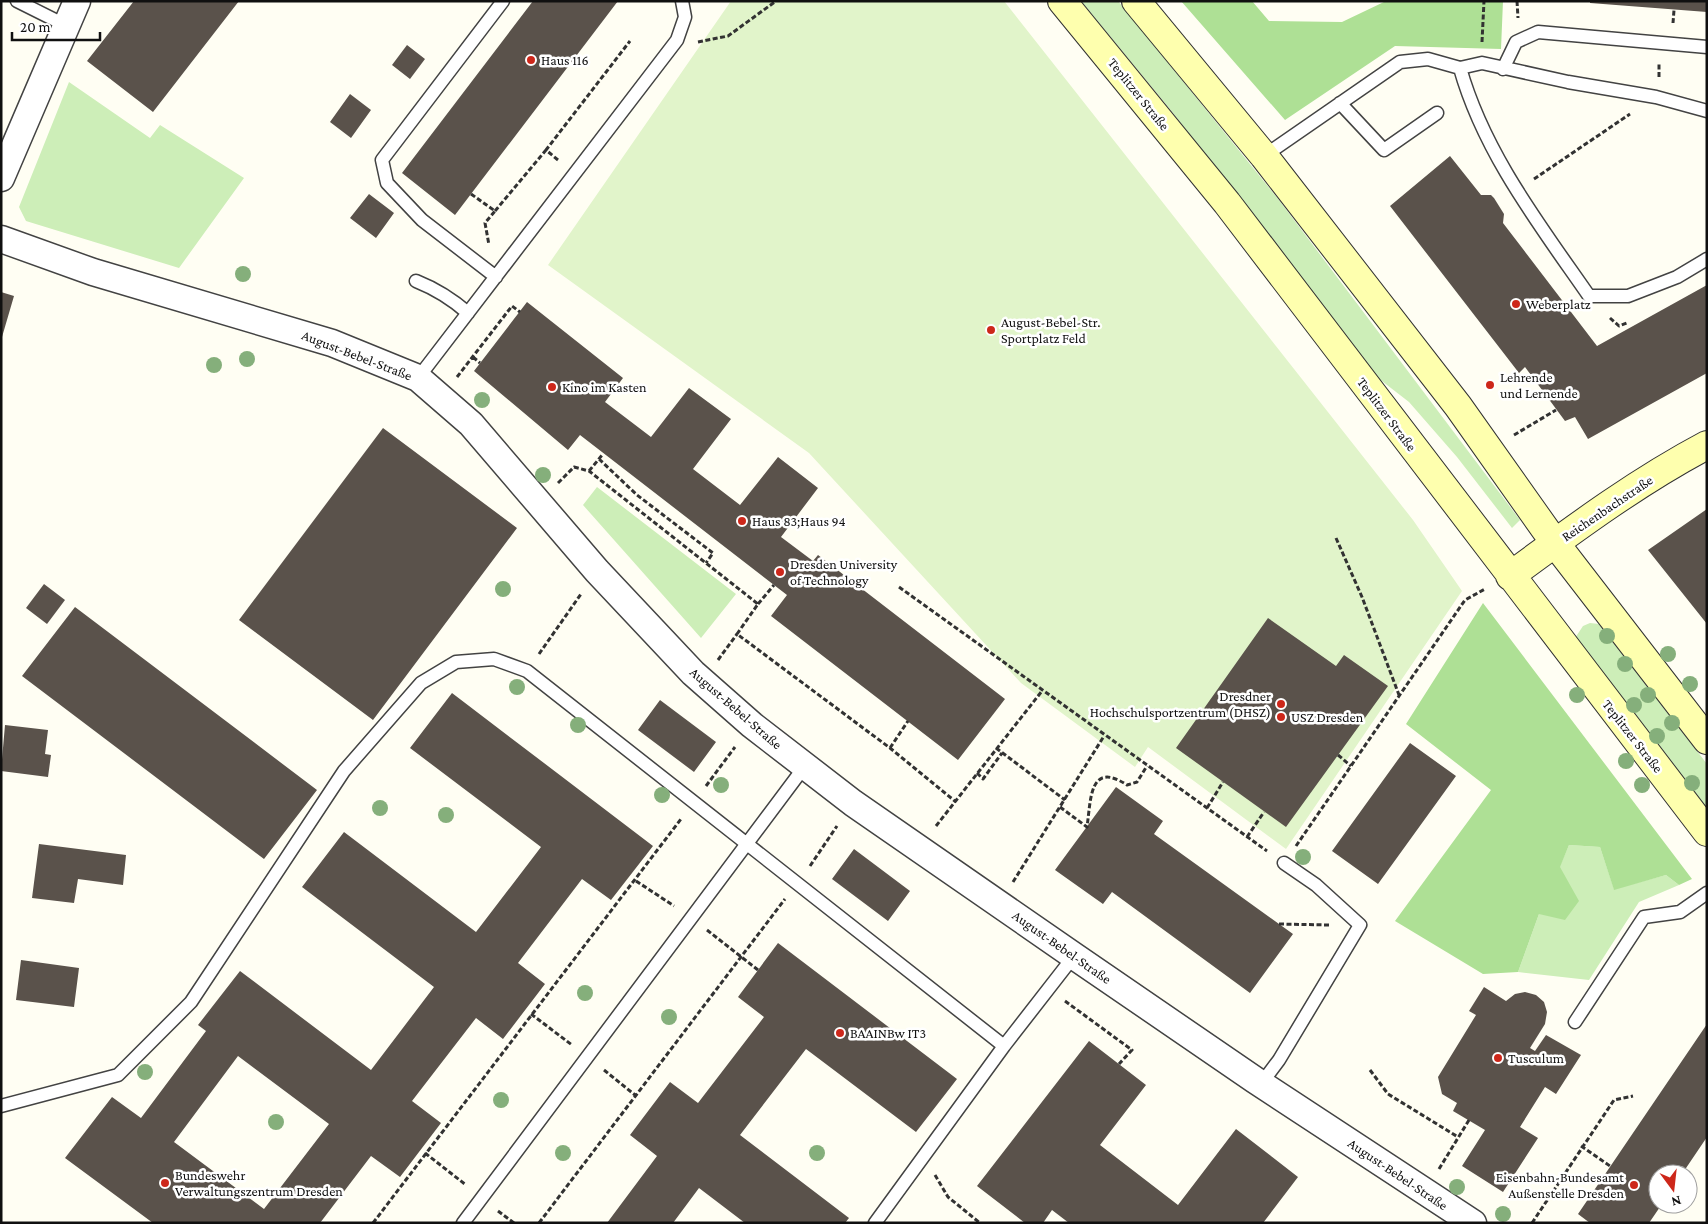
<svg xmlns="http://www.w3.org/2000/svg" width="1708" height="1224" viewBox="0 0 1708 1224" font-family="'Crimson Pro',serif">
<rect width="100%" height="100%" fill="#fffef3"/>
<path fill="#cdeeb8" d="M 1081,1 L 1118,1 L 1279,200 L 1520,520 L 1512,528 L 1457,457 L 1409,402 L 1378,378 L 1173,113 Z
M 69,82 L 150,138 L 160,125 L 244,178 L 179,268 L 26,221 L 19,207 Z
M 597,487 L 736,594 L 701,638 L 583,505 Z
M 1590,623 L 1599,624 L 1707,764 L 1707,808 L 1575,638 L 1583,626 Z
M 1569,845 L 1600,847 L 1614,889 L 1666,875 L 1679,885 L 1639,902 L 1589,980 L 1518,972 L 1539,914 Z"/>
<path fill="#aee095" d="M 1181,1 L 1252,1 L 1269,21 L 1342,22 L 1386,1 L 1503,1 L 1501,49 L 1395,46 L 1285,120 Z
M 1483,603 L 1692,879 L 1679,885 L 1666,875 L 1614,890 L 1600,847 L 1569,845 L 1560,867 L 1579,901 L 1565,920 L 1539,914 L 1518,972 L 1483,974 L 1395,921 L 1491,790 L 1406,724 Z"/>
<path fill="#e1f4ca" d="M 731,1 L 1004,1 L 1413,520 L 1462,591 L 1286,849 L 1148,747 L 1135,767 L 1021,683 L 809,453 L 548,265 Z"/>
<path fill="#5a524b" fill-rule="evenodd" d="M 134,1 L 239,1 L 153,112 L 87,61 Z
M 533,1 L 618,1 L 455,215 L 402,173 Z
M 1590,1 L 1707,1 L 1707,12 L 1590,3 Z
M 407,45 L 425,59 L 410,79 L 392,65 Z
M 350,94 L 371,110 L 351,138 L 330,122 Z
M 1450,156 L 1481,195 L 1491,195 L 1494,198 L 1504,214 L 1503,223 L 1597,346 L 1707,285 L 1707,373 L 1588,439 L 1575,417 L 1565,421 L 1525,367 L 1519,373 L 1390,206 Z
M 369,194 L 394,213 L 376,238 L 350,218 Z
M 1,292 L 14,296 L 2,337 L 1,337 Z
M 527,302 L 623,378 L 605,402 L 651,437 L 689,388 L 731,419 L 693,469 L 740,505 L 778,457 L 818,488 L 781,537 L 813,561 L 818,555 L 1005,699 L 958,760 L 771,616 L 787,595 L 580,435 L 568,450 L 474,371 Z
M 383,428 L 517,528 L 373,720 L 239,620 Z
M 1707,509 L 1707,624 L 1648,550 Z
M 44,584 L 65,600 L 47,624 L 26,608 Z
M 75,607 L 317,790 L 264,859 L 22,676 Z
M 1268,618 L 1336,666 L 1344,655 L 1388,686 L 1286,827 L 1176,748 Z
M 452,693 L 653,846 L 611,900 L 582,879 L 518,963 L 545,984 L 503,1039 L 476,1018 L 412,1101 L 441,1123 L 400,1177 L 371,1156 L 320,1223 L 153,1223 L 65,1158 L 112,1097 L 141,1118 L 206,1031 L 198,1025 L 240,971 L 371,1070 L 434,987 L 302,887 L 344,832 L 476,932 L 541,847 L 410,748 ZM 238,1056 L 329,1124 L 264,1209 L 174,1142 Z
M 660,700 L 716,742 L 694,772 L 638,730 Z
M 5,725 L 48,730 L 45,754 L 51,755 L 48,777 L 1,771 Z
M 1410,743 L 1456,776 L 1378,884 L 1332,851 Z
M 1116,787 L 1163,821 L 1154,834 L 1293,934 L 1250,993 L 1112,892 L 1103,904 L 1055,870 Z
M 39,844 L 126,855 L 123,885 L 78,879 L 74,903 L 32,898 Z
M 854,849 L 910,891 L 888,921 L 832,879 Z
M 778,943 L 957,1079 L 916,1132 L 806,1049 L 740,1135 L 849,1218 L 845,1223 L 745,1223 L 699,1188 L 673,1223 L 607,1223 L 657,1156 L 630,1135 L 670,1082 L 698,1103 L 764,1017 L 738,997 Z
M 21,960 L 79,968 L 74,1007 L 16,1000 Z
M 1484,987 L 1506,1001 L 1515,994 L 1525,992 L 1536,995 L 1544,1002 L 1547,1012 L 1545,1024 L 1530,1048 L 1535,1051 L 1546,1035 L 1581,1055 L 1556,1094 L 1545,1087 L 1520,1127 L 1538,1138 L 1503,1192 L 1462,1166 L 1485,1130 L 1453,1111 L 1457,1103 L 1442,1094 L 1438,1077 L 1476,1015 L 1469,1011 Z
M 1707,1024 L 1707,1137 L 1682,1174 L 1658,1174 L 1658,1204 L 1662,1204 L 1649,1223 L 1590,1223 L 1578,1214 Z
M 1089,1041 L 1146,1085 L 1100,1145 L 1178,1205 L 1236,1129 L 1298,1177 L 1263,1223 L 1069,1223 L 1052,1210 L 1043,1223 L 1025,1223 L 977,1186 Z"/>
<g fill="none" stroke-linecap="round" stroke-linejoin="round">
<g stroke="#434343" stroke-width="15">
<path id="lane" d="M 17,1 L 67,26
M 1460,68 C 1484,153 1539,224 1589,296 L 1628,296 L 1677,277 L 1707,259
M 1503,69 L 1516,42 L 1538,32 L 1707,47
M 1340,103 L 1384,150 L 1437,113
M 1264,156 L 1400,62 L 1428,59 L 1460,68 L 1482,63 L 1568,82 L 1656,97 L 1707,111
M 496,277 L 422,220 L 387,183 L 382,160 L 503,1
M 416,281 C 436,289 452,299 468,313
M 418,378 L 677,40 L 685,17 L 682,1
M 1575,1022 L 1644,917 L 1680,912 L 1707,893
M 1261,1084 L 1279,1060 L 1360,925 L 1316,885 L 1284,863
M 1,1106 L 118,1075 L 191,1002 L 344,771 L 421,683 L 456,662 L 494,659 L 527,671 L 1004,1046 L 1074,956
M 463,1223 L 805,766
M 875,1223 L 1004,1046"/>
</g>
<g stroke="#434343" stroke-width="29">
<path id="street" d="M 1,178 L 77,1
M 1,239 L 93,272 L 332,343 L 418,378 L 471,424 L 597,571 L 693,673 L 752,725 L 853,803 L 1074,956 L 1255,1080 L 1473,1223"/>
</g>
<g stroke="#323232" stroke-width="30">
<path id="secondary" d="M 1062,1 L 1227,203 L 1707,832
M 1136,1 L 1264,156 L 1458,406 L 1555,543 L 1707,740
M 1510,576 C 1574,529 1637,482 1707,445"/>
</g>
<path stroke="#323232" stroke-width="3" stroke-dasharray="5 2.5" stroke-linecap="butt" d="M 1517,1 L 1518,18
M 1673,23 L 1674,10
M 698,42 L 728,36 L 776,1
M 1482,42 L 1484,1
M 1659,77 L 1659,63
M 558,160 L 546,150 L 630,41
M 1534,179 L 1630,114
M 471,194 L 495,211 L 485,223 L 489,245
M 495,211 L 546,150
M 1610,318 L 1619,326 L 1627,323
M 473,357 L 480,363
M 457,377 L 512,306 L 520,312
M 1514,435 L 1556,410
M 599,459 L 637,495 L 713,553 L 706,563
M 589,471 L 603,454
M 558,483 L 574,467 L 589,471 L 758,604 L 737,634 L 890,748 L 956,802
M 1336,538 L 1362,597 L 1399,695
M 899,587 L 1267,851
M 758,604 L 774,585
M 539,654 L 581,594
M 718,660 L 737,634
M 890,748 L 908,721
M 996,748 L 1065,800
M 1338,755 L 1351,766
M 977,773 L 983,779 L 1002,753
M 706,786 L 735,747
M 1060,807 L 1087,827 C 1091,800 1089,760 1127,785 L 1137,782 L 1147,766
M 1207,808 L 1223,782
M 936,826 L 1042,691
M 1247,837 L 1264,812
M 1296,846 L 1465,600 L 1485,589
M 810,866 L 837,826
M 636,881 L 674,906
M 1013,882 L 1104,736
M 1279,924 L 1329,925
M 707,930 L 758,970
M 1065,1001 L 1132,1050 L 1119,1064
M 531,1014 L 572,1045
M 604,1070 L 635,1095
M 1370,1070 L 1388,1094 L 1458,1137
M 1581,1146 L 1610,1166
M 425,1153 L 466,1185
M 1439,1169 L 1469,1120
M 935,1175 L 948,1197 L 980,1223
M 498,1211 L 514,1223
M 373,1223 L 681,819
M 539,1223 L 785,899
M 1532,1223 L 1614,1100 L 1633,1096"/>
<use href="#lane" stroke="#fff" stroke-width="12"/>
<use href="#street" stroke="#fff" stroke-width="26"/>
<use href="#secondary" stroke="#feffae" stroke-width="28"/>
</g>
<g fill="#85af7b">
<circle cx="243" cy="274" r="8"/>
<circle cx="247" cy="359" r="8"/>
<circle cx="214" cy="365" r="8"/>
<circle cx="482" cy="400" r="8"/>
<circle cx="543" cy="475" r="8"/>
<circle cx="503" cy="589" r="8"/>
<circle cx="1607" cy="636" r="8"/>
<circle cx="1668" cy="654" r="8"/>
<circle cx="1625" cy="664" r="8"/>
<circle cx="1690" cy="684" r="8"/>
<circle cx="517" cy="687" r="8"/>
<circle cx="1577" cy="695" r="8"/>
<circle cx="1648" cy="695" r="8"/>
<circle cx="1634" cy="705" r="8"/>
<circle cx="1672" cy="723" r="8"/>
<circle cx="578" cy="725" r="8"/>
<circle cx="1657" cy="736" r="8"/>
<circle cx="1626" cy="761" r="8"/>
<circle cx="1692" cy="783" r="8"/>
<circle cx="721" cy="785" r="8"/>
<circle cx="1642" cy="785" r="8"/>
<circle cx="662" cy="795" r="8"/>
<circle cx="380" cy="808" r="8"/>
<circle cx="446" cy="815" r="8"/>
<circle cx="1303" cy="857" r="8"/>
<circle cx="585" cy="993" r="8"/>
<circle cx="669" cy="1017" r="8"/>
<circle cx="145" cy="1072" r="8"/>
<circle cx="501" cy="1100" r="8"/>
<circle cx="276" cy="1122" r="8"/>
<circle cx="563" cy="1153" r="8"/>
<circle cx="817" cy="1153" r="8"/>
<circle cx="1457" cy="1187" r="8"/>
<circle cx="1503" cy="1214" r="8"/>
</g>
<g fill="#cd271a" stroke="#fff" stroke-width="2">
<circle cx="531" cy="60" r="5"/>
<circle cx="1516" cy="304" r="5"/>
<circle cx="991" cy="330" r="5"/>
<circle cx="1490" cy="385" r="5"/>
<circle cx="552" cy="387" r="5"/>
<circle cx="742" cy="521" r="5"/>
<circle cx="780" cy="572" r="5"/>
<circle cx="1281" cy="704" r="5"/>
<circle cx="1281" cy="717" r="5"/>
<circle cx="840" cy="1033" r="5"/>
<circle cx="1498" cy="1058" r="5"/>
<circle cx="165" cy="1183" r="5"/>
<circle cx="1634" cy="1185" r="5"/>
</g>
<g text-anchor="middle" dominant-baseline="central" stroke-width="5" stroke-linejoin="round" paint-order="stroke">
<g font-size="14" fill="#101010" stroke="#fff" text-anchor="start">
<text x="541" y="60">Haus 116</text>
<text x="1526" y="304">Weberplatz</text>
<text x="1001" y="322">August-Bebel-Str.<tspan x="1001" dy="16">Sportplatz Feld</tspan></text>
<text x="1500" y="377">Lehrende<tspan x="1500" dy="16">und Lernende</tspan></text>
<text x="562" y="387">Kino im Kasten</text>
<text x="752" y="521">Haus 83;Haus 94</text>
<text x="790" y="564">Dresden University<tspan x="790" dy="16">of Technology</tspan></text>
<text x="1271" y="696" text-anchor="end">Dresdner<tspan x="1271" dy="16">Hochschulsportzentrum (DHSZ)</tspan></text>
<text x="1291" y="717">USZ Dresden</text>
<text x="850" y="1033">BAAINBw IT3</text>
<text x="1508" y="1058">Tusculum</text>
<text x="175" y="1175">Bundeswehr<tspan x="175" dy="16">Verwaltungszentrum Dresden</tspan></text>
<text x="1624" y="1177" text-anchor="end">Eisenbahn-Bundesamt<tspan x="1624" dy="16">Außenstelle Dresden</tspan></text>
</g>
<g font-size="14" fill="#101010" stroke="#fff">
<text transform="translate(1139 94) rotate(51)">Teplitzer Straße</text>
<text transform="translate(357 355) rotate(21)">August-Bebel-Straße</text>
<text transform="translate(1387 414) rotate(53)">Teplitzer Straße</text>
<text transform="translate(1607 508) rotate(-34)">Reichenbachstraße</text>
<text transform="translate(736 708) rotate(41)">August-Bebel-Straße</text>
<text transform="translate(1633 736) rotate(52)">Teplitzer Straße</text>
<text transform="translate(1062 947) rotate(35)">August-Bebel-Straße</text>
<text transform="translate(1398 1174) rotate(34)">August-Bebel-Straße</text>
</g>
</g>
<rect width="1708" height="1224" fill="none" stroke="#101010" stroke-width="5"/>
<g transform="translate(1673 1189) rotate(165)"><circle r="24" fill="#ffffff" stroke="#9f9f9f"/>
<path d="M0-4L9 19L0 12L-9 19Z" fill="#cd271a"/>
<text y="-8" font-size="14" font-weight="bold" text-anchor="middle" fill="#101010">N</text>
</g>
<path d="M12 32v8h88v-8" fill="none" stroke="#101010" stroke-width="2.5"/>
<text x="20" y="32" font-size="15" fill="#101010" stroke="#ffffff" stroke-width="4" paint-order="stroke">20 m</text>
</svg>
